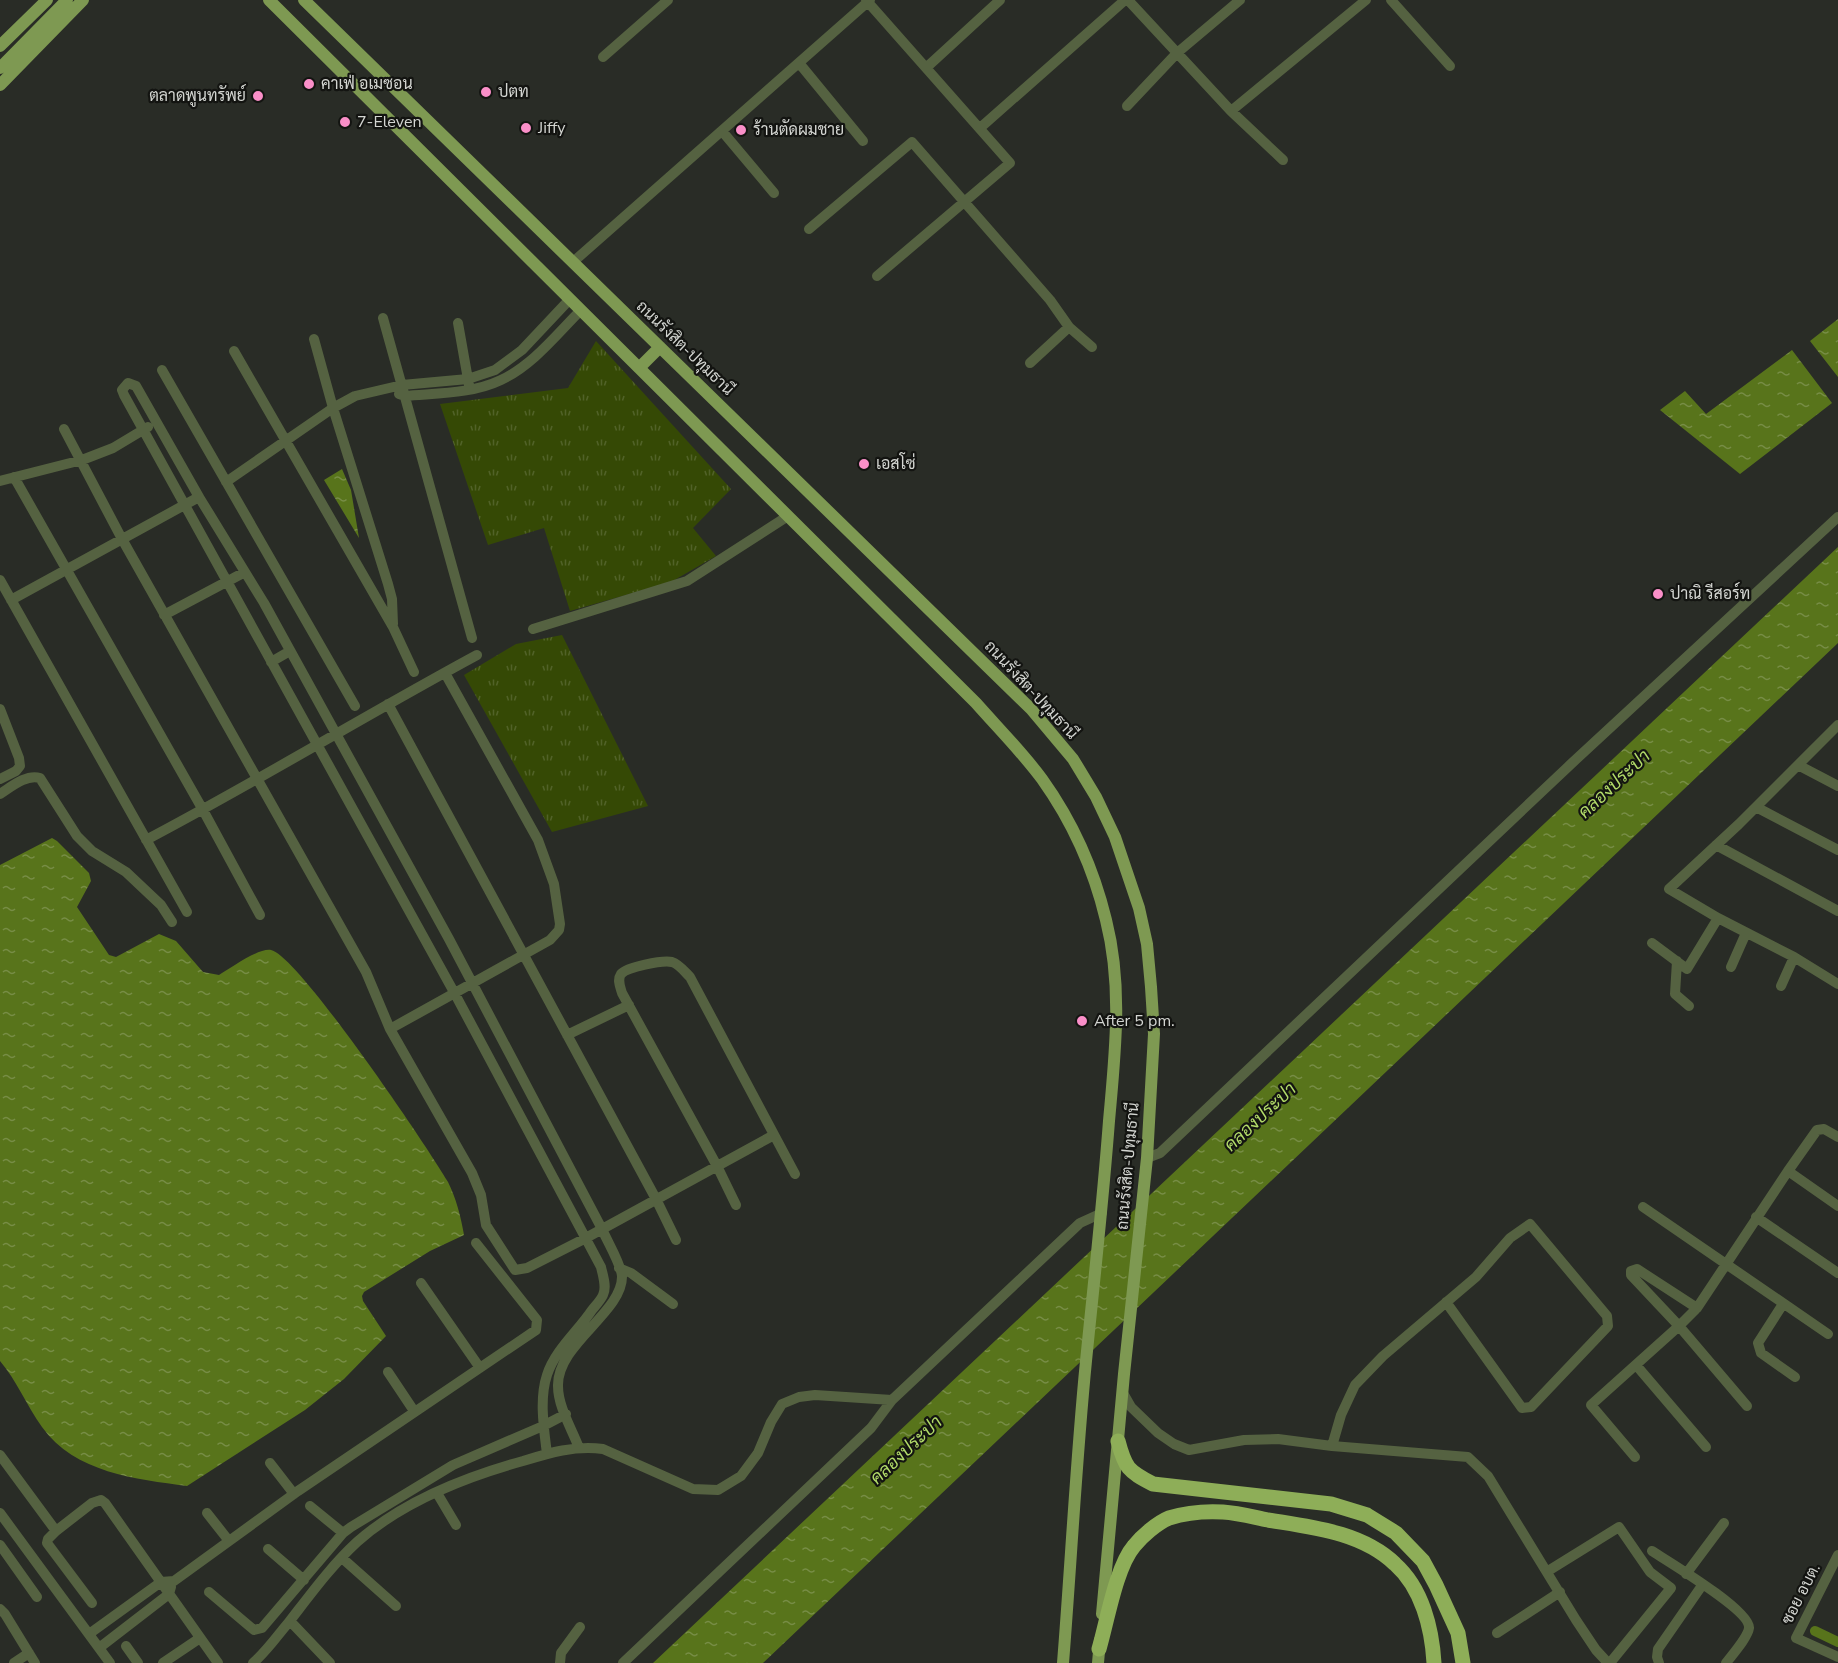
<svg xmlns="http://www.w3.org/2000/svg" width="1838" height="1663" viewBox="0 0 1838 1663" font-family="'Nunito Sans',Sarabun,sans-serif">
<defs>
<pattern id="grass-tufts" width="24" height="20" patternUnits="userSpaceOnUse" patternTransform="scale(1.5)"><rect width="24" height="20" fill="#354905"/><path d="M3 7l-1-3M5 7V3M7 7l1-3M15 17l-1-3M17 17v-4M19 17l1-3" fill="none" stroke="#516228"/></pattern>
<pattern id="water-ripples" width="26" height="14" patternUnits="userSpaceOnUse" patternTransform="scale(1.5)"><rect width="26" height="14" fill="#58741b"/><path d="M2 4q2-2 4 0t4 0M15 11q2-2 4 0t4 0" fill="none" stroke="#778d46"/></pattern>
</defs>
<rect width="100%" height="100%" fill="#292c26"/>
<path fill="url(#grass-tufts)" d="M 596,341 L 731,489 L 693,528 L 716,556 L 671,582 L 570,611 L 544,528 L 488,545 L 440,404 L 568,388 Z
M 562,635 L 648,806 L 552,832 L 464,675 L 516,644 Z"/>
<path fill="url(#water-ripples)" d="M 1838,319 L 1838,377 L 1810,341 Z
M 1792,350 L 1832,403 L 1740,474 L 1660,410 L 1685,391 L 1706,414 Z
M 342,469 L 351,490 L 359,538 L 324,480 Z
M 1838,547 L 1838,643 L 763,1663 L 653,1663 Z
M 52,838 L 57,841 L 89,873 L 91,881 L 77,907 L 109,955 L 116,957 L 159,934 L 176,941 L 203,972 L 219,975 C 231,968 258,948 271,950 C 298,955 429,1149 448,1182 C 456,1198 461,1217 464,1235 L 430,1251 L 364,1292 L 362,1296 L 363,1301 L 386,1336 L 344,1379 L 305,1410 L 187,1486 C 136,1479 75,1473 42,1427 C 27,1406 17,1381 0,1361 L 0,865 Z"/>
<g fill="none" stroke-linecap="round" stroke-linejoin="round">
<path stroke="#58741b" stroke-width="10" d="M 1815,1631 L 1838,1642"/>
<path stroke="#556241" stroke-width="10" d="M 866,0 L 1010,163 L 877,276
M 1128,0 L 1231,111 L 1283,160
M 1391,0 L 1450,66
M 603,57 L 668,0
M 799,63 L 863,141
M 927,67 L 1000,0
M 1127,106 L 1177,53 L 1240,0
M 1231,111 L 1366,0
M 980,128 L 1125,0
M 722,131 L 774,193
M 809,229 L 912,142 L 1050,300 L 1069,327 L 1092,347
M 573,262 L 870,0
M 383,318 L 472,638
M 458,323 L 469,385
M 314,339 L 333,408 L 388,584 L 392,599 L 393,624
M 234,351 L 393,627 L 414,672
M 1030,363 L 1069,327
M 162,370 L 355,706
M 399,394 L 405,396 C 436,393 472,394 501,380 C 533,365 556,335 581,310
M 64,429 L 122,539 L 366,972 L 390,1029 L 472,1173 L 481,1195 L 486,1225 L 515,1270 L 527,1268 L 584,1239 L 774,1135
M 14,477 L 203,810 L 260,915
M 0,481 L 82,460 L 113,448 L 148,427
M 226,482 L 333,408 L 355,396 L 402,385 L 468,379 L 495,370 L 522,350 L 570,299
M 0,580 L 187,912
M 11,600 L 199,497
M 164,615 L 245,572
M 533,629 L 687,581 L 788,516
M 271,662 L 290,651
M 388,704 L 656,1199 L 676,1240
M 0,709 L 19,758 L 20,766 L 16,771 L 0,779
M 1798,765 L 1838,786
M 0,794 C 11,787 26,774 40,778 L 77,836 L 92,851 L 126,872 L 161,905 L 172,922
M 1756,807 L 1838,850
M 146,840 C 258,781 366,715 477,655
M 1716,845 L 1838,911
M 1718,918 L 1669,889 L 1739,824 L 1838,725
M 1652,943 L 1687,969 L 1718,918 L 1794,957 L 1838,984
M 1677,961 L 1675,994 L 1689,1006
M 1731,967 L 1746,933
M 1781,986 L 1794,957
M 390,1029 L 550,940 L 559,930 L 560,924 L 554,884 L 538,840 L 445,673
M 567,1035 L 629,1005
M 1147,1158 L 1160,1153 L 1571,764 L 1838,517
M 1788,1171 L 1817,1130 L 1824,1129 L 1838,1137
M 736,1205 L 717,1166 L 622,993 C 620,986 617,980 621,974 C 627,967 662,960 672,962 C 679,964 685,972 690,977 L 795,1174
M 1643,1207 L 1828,1334
M 1756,1217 L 1838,1273
M 619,1268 L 631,1273 L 673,1304
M 421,1283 L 480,1368
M 1783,1304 L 1758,1343 L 1761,1353 L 1795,1377
M 1697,1308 L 1637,1269 L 1631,1271 L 1631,1275 L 1679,1326 L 1747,1406
M 1636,1365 L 1706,1447
M 388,1372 L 414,1411
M 1123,1393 L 1131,1407 L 1158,1433 L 1174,1444 L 1189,1450 L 1244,1440 L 1278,1439 L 1332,1446 L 1468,1457 L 1488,1476 L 1576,1620 L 1596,1650 L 1608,1663
M 1332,1446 L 1341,1415 L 1355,1385 L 1383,1356 L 1476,1277 L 1510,1238 L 1530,1224 L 1607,1316 L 1608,1326 L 1531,1407 L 1522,1408 L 1446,1302
M 547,1454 C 544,1429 539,1399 547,1375 C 555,1350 578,1331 592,1310 C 596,1305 601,1300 603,1295 C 607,1287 603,1276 601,1267 L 455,994 L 124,395 L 122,390 L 128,383 L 136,386 L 199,497 L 264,603 L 449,939 L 602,1229 C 607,1241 621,1264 622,1276 C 623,1312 557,1344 558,1386 C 558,1407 572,1429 579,1448
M 0,1455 L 56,1531 L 92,1503 L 101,1500 L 105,1503 L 218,1663
M 1635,1457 L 1591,1405 L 1679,1326 L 1697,1308 L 1788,1171 L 1838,1206
M 270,1463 L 294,1494
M 437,1493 L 456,1525
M 310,1506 L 343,1533
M 0,1513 L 110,1663
M 207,1513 L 229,1541
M 56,1531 L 48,1539 L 47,1543 L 92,1603
M 0,1545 L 37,1597
M 268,1549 L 304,1580
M 1652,1551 C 1669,1562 1751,1611 1749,1628 C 1748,1637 1732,1655 1726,1663
M 1838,1555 L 1796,1638 L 1838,1657
M 342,1558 L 396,1606
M 1548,1571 L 1619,1527 L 1650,1572 L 1671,1588 L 1610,1663
M 1686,1574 L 1724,1523
M 209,1592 L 254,1630 L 262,1628 L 343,1533 L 351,1527 L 453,1465 L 543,1426 L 566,1414
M 0,1609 L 5,1614 L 35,1663
M 290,1621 L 330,1663
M 1497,1633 L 1560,1592
M 89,1634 L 161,1582 L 174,1581 L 298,1491 L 536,1330 L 537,1320 L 476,1243
M 126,1646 L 138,1663
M 99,1648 L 169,1594 L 171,1587
M 14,1663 L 29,1653
M 163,1663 L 200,1638
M 253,1663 C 267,1651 277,1636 289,1622 C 310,1595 331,1566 357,1542 C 402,1502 465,1477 523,1461 C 549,1453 575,1445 603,1449 L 693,1489 L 718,1490 L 741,1476 L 758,1453 L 771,1422 L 782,1404 L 799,1397 L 815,1395 L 892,1400 L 1080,1223 L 1102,1213
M 560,1663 L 561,1653 L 580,1627
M 623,1663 L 871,1428 L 892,1400
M 1659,1663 L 1657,1657 L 1658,1649 L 1703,1584"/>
<path stroke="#7e9952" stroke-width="12" d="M 269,0 L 976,703 C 998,728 1022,752 1042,779 C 1072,821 1094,870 1106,920 C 1123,987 1115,1053 1109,1121 C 1103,1201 1094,1281 1086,1361 C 1076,1462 1071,1563 1063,1663
M 304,0 L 1031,709 L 1073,759 L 1096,797 L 1115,837 L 1139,908 L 1147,944 L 1151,987 L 1154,1034 L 1147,1158 L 1124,1374 L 1102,1614
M 0,46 L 47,0
M 0,68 L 67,0
M 0,85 L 83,0
M 639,368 L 660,347
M 1098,1663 L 1100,1640"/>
<path stroke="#8eae58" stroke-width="15" d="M 1118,1441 C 1125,1468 1128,1471 1153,1484 L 1331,1504 L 1367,1515 L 1396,1533 L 1423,1561 L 1436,1585 L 1458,1633 L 1463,1663
M 1099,1649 C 1107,1622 1116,1567 1134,1546 C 1142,1536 1157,1523 1169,1518 C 1185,1513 1206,1511 1223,1512 C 1238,1513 1253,1517 1268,1520 C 1311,1527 1362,1532 1395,1564 C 1422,1588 1432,1628 1434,1663"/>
</g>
<g fill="#fa8fc8" stroke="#131411" stroke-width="2">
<circle cx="309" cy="84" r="6"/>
<circle cx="486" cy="92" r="6"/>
<circle cx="258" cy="96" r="6"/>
<circle cx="345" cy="122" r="6"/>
<circle cx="526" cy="128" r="6"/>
<circle cx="741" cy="130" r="6"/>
<circle cx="864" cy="464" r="6"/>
<circle cx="1658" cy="594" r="6"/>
<circle cx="1082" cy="1021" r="6"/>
</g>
<g text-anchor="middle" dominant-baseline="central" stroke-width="4.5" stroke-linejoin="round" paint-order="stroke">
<g font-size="16" fill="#d3d5d1" stroke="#131411" text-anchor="start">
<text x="321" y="84">คาเฟ่ อเมซอน</text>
<text x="498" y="92">ปตท</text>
<text x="246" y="96" text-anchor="end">ตลาดพูนทรัพย์</text>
<text x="357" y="122">7-Eleven</text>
<text x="538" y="128">Jiffy</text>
<text x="753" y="130">ร้านตัดผมชาย</text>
<text x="876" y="464">เอสโซ่</text>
<text x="1670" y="594">ปาณิ รีสอร์ท</text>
<text x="1094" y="1021">After 5 pm.</text>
</g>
<g font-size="16" fill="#d3d5d1" stroke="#131411">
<text transform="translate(685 348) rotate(44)">ถนนรังสิต-ปทุมธานี</text>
<text transform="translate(1031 690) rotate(47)">ถนนรังสิต-ปทุมธานี</text>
<text transform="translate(1128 1166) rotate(-85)">ถนนรังสิต-ปทุมธานี</text>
<text transform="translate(1801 1594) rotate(-63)">ซอย อบต.</text>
</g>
<g font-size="18" font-style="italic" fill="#b2db69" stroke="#131411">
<text transform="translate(1614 784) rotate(-43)">คลองประปา</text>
<text transform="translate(1260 1117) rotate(-43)">คลองประปา</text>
<text transform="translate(906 1450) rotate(-43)">คลองประปา</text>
</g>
</g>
</svg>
